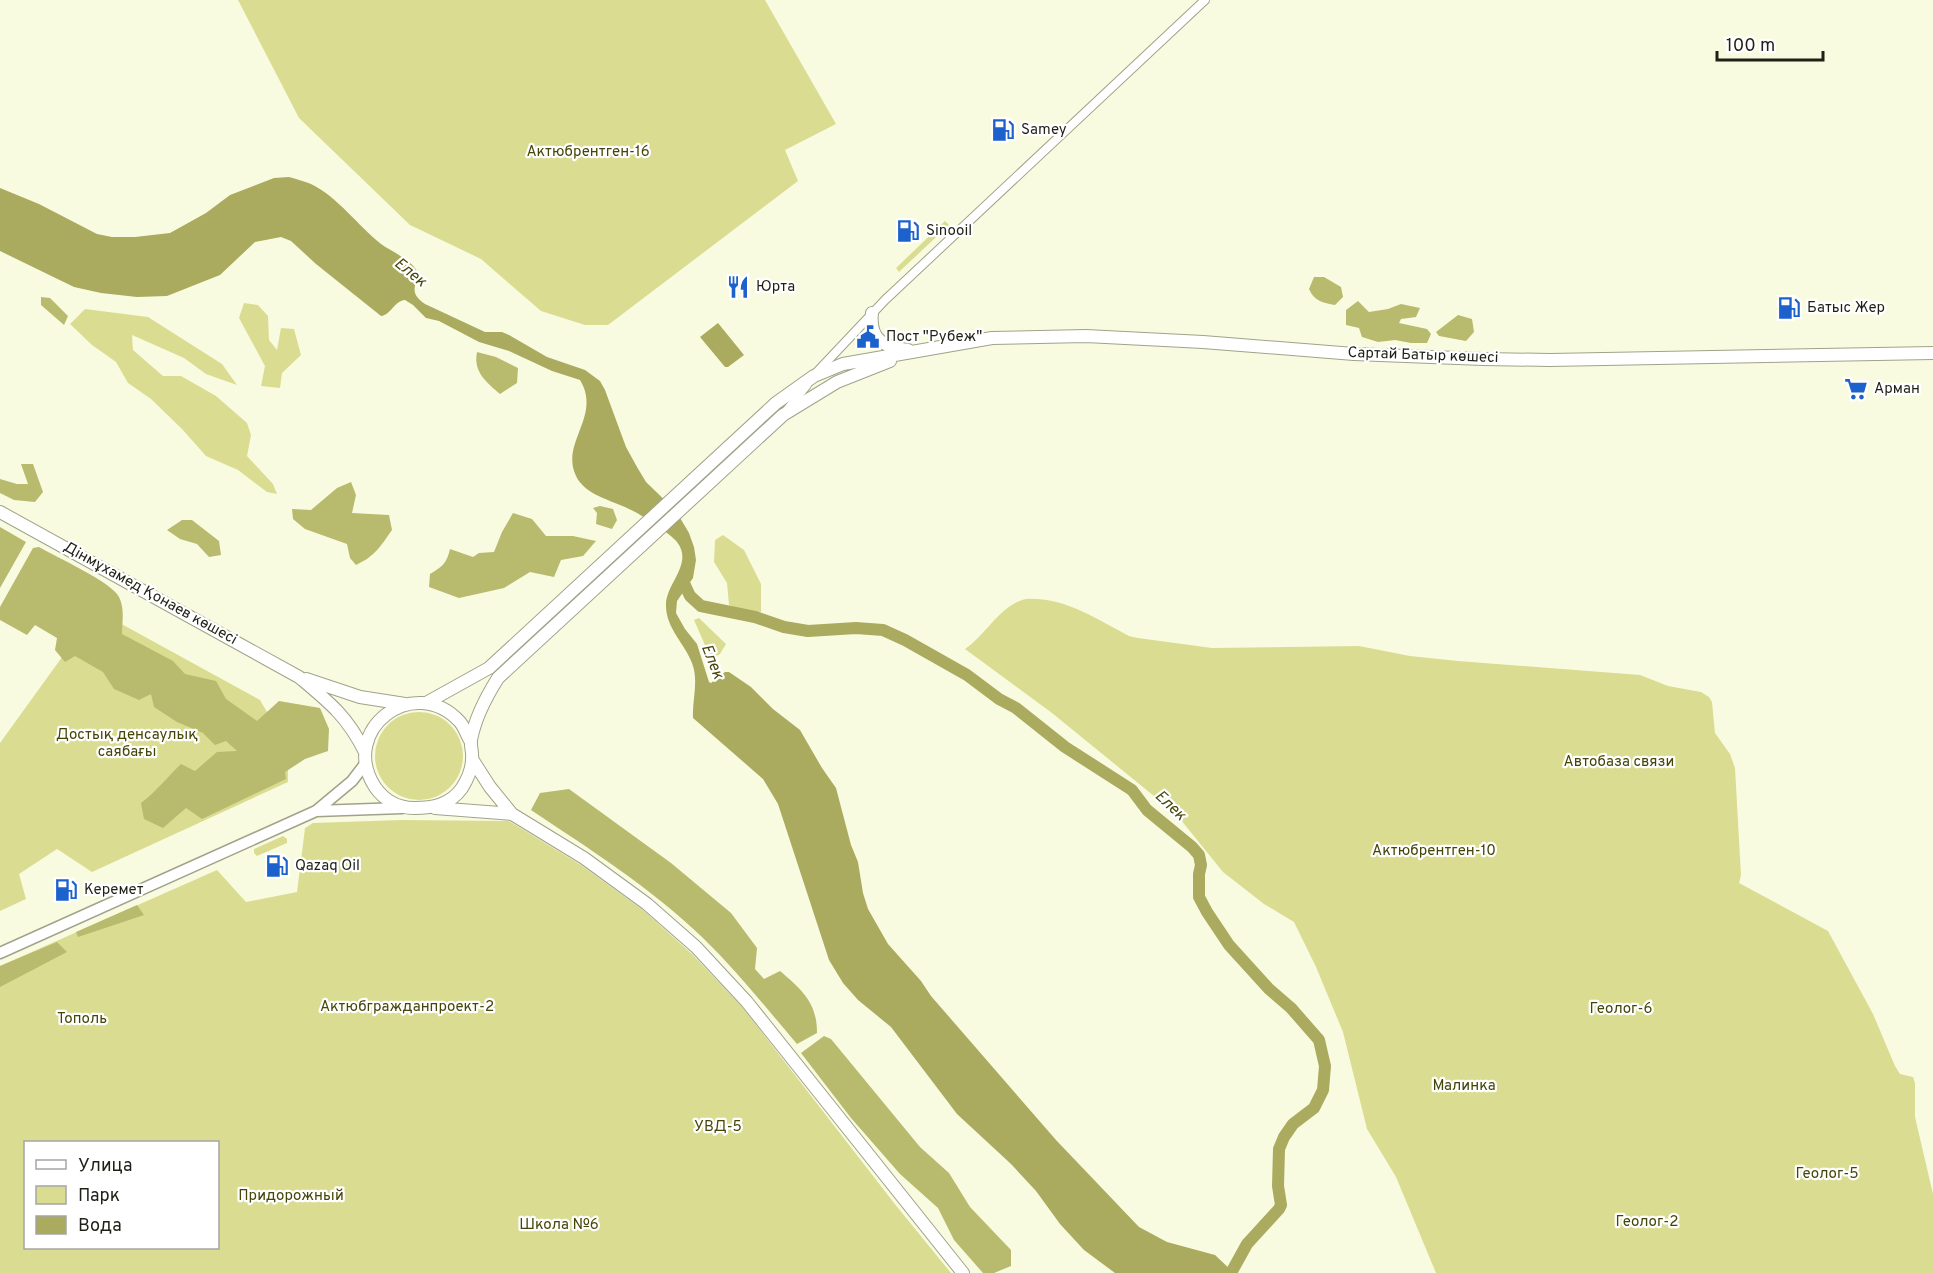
<svg xmlns="http://www.w3.org/2000/svg" width="1933" height="1273" viewBox="0 0 1933 1273" font-family="Overpass,sans-serif">
<rect width="100%" height="100%" fill="#f9fbe1"/>
<path fill="#dadd91" fill-rule="evenodd" d="M 238,0 L 765,0 L 836,124 L 785,150 L 798,181 L 608,325 L 585,325 L 541,311 L 481,259 L 410,225 L 299,118 Z
M 945,221 L 949,225 L 899,272 L 896,268 Z
M 244,303 L 258,305 L 268,316 L 269,340 L 277,350 L 281,328 L 294,329 L 301,355 L 282,373 L 280,388 L 261,386 L 265,366 L 239,318 Z
M 85,309 L 148,317 L 222,364 L 237,385 L 206,374 L 184,358 L 132,335 L 133,350 L 163,376 L 181,376 L 216,396 L 247,423 L 251,435 L 247,456 L 273,484 L 277,494 L 267,492 L 238,470 L 206,456 L 182,429 L 151,399 L 128,383 L 116,362 L 92,345 L 70,324 Z
M 723,535 L 744,550 L 761,584 L 761,612 L 747,612 L 729,605 L 727,583 L 714,562 L 715,540 Z
M 1026,599 C 1065,597 1096,619 1129,636 L 1138,638 L 1212,648 L 1359,646 L 1410,656 L 1458,661 L 1640,675 L 1668,686 L 1701,692 L 1709,697 L 1712,702 L 1715,733 L 1730,754 L 1735,768 L 1741,875 L 1739,883 L 1828,931 L 1873,1014 L 1895,1066 L 1900,1074 L 1913,1077 L 1915,1083 L 1915,1117 L 1933,1194 L 1933,1273 L 1436,1273 L 1396,1177 L 1367,1129 L 1343,1032 L 1316,967 L 1294,922 L 1264,904 L 1223,872 L 1176,814 L 1052,713 L 965,649 C 986,635 1001,604 1026,599 Z
M 96,610 L 260,700 L 288,748 L 288,782 L 92,872 L 57,849 L 19,874 L 26,899 L 0,911 L 0,743 Z
M 699,618 L 726,644 L 720,654 L 711,659 L 694,620 Z
M375 756a44 44 0 1 1 88 0a44 44 0 1 1-88 0Z
M 401,820 L 509,821 L 581,865 L 644,911 L 692,954 L 743,1008 L 894,1203 L 951,1273 L 0,1273 L 0,966 L 217,870 L 246,902 L 297,892 L 305,828 L 313,823 ZM 26,1142 L 218,1142 L 218,1248 L 26,1248 Z
M 283,836 L 287,839 L 287,843 L 257,856 L 254,853 L 254,849 Z"/>
<path fill="#b8ba6d" d="M 1314,277 L 1324,277 L 1341,287 L 1343,297 L 1335,305 C 1323,303 1314,301 1309,289 Z
M 41,297 L 50,298 L 68,316 L 64,325 L 41,305 Z
M 1358,301 L 1369,312 L 1388,309 L 1401,304 L 1420,308 L 1416,317 L 1401,319 L 1399,323 L 1427,329 L 1431,334 L 1427,343 L 1411,343 L 1395,340 L 1378,342 L 1362,337 L 1359,328 L 1346,325 L 1346,310 Z
M 1458,315 L 1472,319 L 1474,332 L 1466,341 L 1439,336 L 1436,332 Z
M 477,352 L 496,357 L 518,368 L 517,383 L 500,394 C 486,382 473,372 477,352 Z
M 21,464 L 33,464 L 43,492 L 35,502 L 14,500 L 0,493 L 0,479 L 17,484 L 28,484 Z
M 351,482 L 356,495 L 352,513 L 389,515 L 392,530 C 380,547 375,556 356,565 L 350,558 L 347,544 L 305,529 L 293,519 L 292,509 L 311,510 L 337,488 Z
M 600,506 L 613,509 L 617,520 L 612,529 L 596,524 L 597,513 L 593,508 Z
M 513,513 L 532,519 L 546,536 L 573,536 L 596,541 L 583,556 L 561,560 L 554,577 L 530,572 L 504,588 L 459,598 L 429,587 L 430,574 C 442,567 447,563 450,549 L 473,557 L 479,553 L 494,552 L 502,532 Z
M 182,520 L 192,520 L 219,541 L 221,555 L 209,557 L 197,544 L 180,539 L 167,530 Z
M 0,527 L 26,542 L 0,588 Z
M 39,547 C 56,557 112,582 119,597 C 125,609 122,622 122,634 L 173,661 L 185,674 L 216,681 L 226,699 L 257,721 L 279,701 L 320,708 L 329,729 L 328,751 L 305,759 L 285,772 L 286,779 L 202,819 L 186,808 L 163,828 L 144,819 L 141,803 C 157,791 167,777 181,764 L 195,771 L 217,752 L 237,751 L 226,741 L 215,745 L 203,733 L 177,722 L 154,707 L 151,694 L 139,700 L 114,689 L 103,672 L 75,656 L 65,662 L 55,650 L 57,638 L 35,625 L 27,635 L 0,620 L 0,607 L 33,548 Z
M 569,789 L 671,863 L 731,913 L 757,948 L 755,969 L 764,979 L 780,971 C 802,990 817,1002 817,1033 L 797,1044 C 767,1009 737,971 703,938 C 651,888 591,850 531,810 L 540,793 Z
M 137,905 L 144,915 L 78,937 L 76,932 Z
M 57,942 L 67,952 L 0,987 L 0,966 Z
M 824,1036 L 831,1039 L 920,1147 L 949,1173 L 970,1207 L 1011,1250 L 1011,1266 L 994,1273 L 983,1273 L 954,1240 L 938,1208 L 900,1174 L 851,1118 L 801,1053 Z"/>
<path fill="#aaab5f" d="M 289,177 C 296,179 304,181 311,184 C 339,198 357,225 381,244 C 391,251 407,258 415,268 C 424,280 403,289 425,304 L 485,332 L 502,332 L 509,335 L 547,357 L 585,370 L 600,381 L 605,390 L 626,447 L 637,467 L 646,482 L 676,511 L 689,533 L 694,547 L 696,560 L 693,578 L 677,601 L 676,613 L 685,629 L 697,644 L 709,682 L 711,683 L 725,672 L 729,672 L 751,687 L 773,709 L 800,730 L 822,768 L 836,788 L 851,845 L 858,862 L 863,893 L 868,909 L 888,944 L 921,981 L 931,996 L 1056,1140 L 1139,1227 L 1167,1242 L 1215,1255 L 1234,1273 L 1115,1273 L 1084,1250 L 1060,1224 L 1036,1191 L 1011,1164 L 957,1114 L 891,1027 L 858,1000 L 843,983 L 829,960 L 778,804 L 763,779 L 693,718 C 692,700 699,681 692,663 C 685,644 666,628 666,606 C 665,584 694,564 677,542 C 671,534 639,513 629,509 C 611,500 585,495 576,476 C 560,443 602,416 580,380 L 552,371 L 509,351 L 479,342 L 439,321 L 426,318 L 413,305 L 405,300 C 394,301 391,315 381,316 L 316,264 L 291,241 L 281,237 L 255,242 L 220,275 L 167,296 L 137,297 L 101,293 L 74,287 L 0,251 L 0,188 L 39,204 L 97,234 L 112,237 L 135,237 L 170,233 L 206,213 L 230,195 L 274,178 Z
M 718,323 L 744,355 L 728,367 L 725,367 L 700,337 Z"/>
<g fill="none" stroke-linecap="round" stroke-linejoin="round">
<path stroke="#aaab5f" stroke-width="12" d="M 683,581 L 690,596 L 701,606 L 755,617 L 784,627 L 808,631 L 856,628 L 883,630 L 905,640 L 967,675 L 999,699 L 1016,708 L 1065,747 L 1132,790 L 1147,810 L 1192,847 L 1199,855 L 1201,865 L 1199,874 L 1199,897 L 1207,912 L 1229,945 L 1269,989 L 1291,1008 L 1319,1040 L 1325,1066 L 1323,1090 L 1314,1108 L 1293,1124 L 1284,1137 L 1279,1149 L 1278,1186 L 1281,1205 L 1279,1209 L 1247,1244 L 1231,1273"/>
<g stroke="#a1a28a" stroke-width="10">
<path id="minor" d="M 817,372 L 885,300 L 1205,0
M 787,410 L 807,385"/>
</g>
<g stroke="#a1a28a" stroke-width="13">
<path id="major" d="M 316,811 L 402,808
M 0,953 L 316,811 L 352,781 L 365,764"/>
</g>
<g stroke="#a1a28a" stroke-width="14">
<path id="highway" d="M 872,313 C 869,340 884,347 908,350
M 0,512 L 299,677 C 329,702 347,716 365,752
M 306,679 L 360,697 L 405,704
M 426,703 L 489,668 L 776,403 L 814,376 L 843,364 L 992,338 L 1086,336 L 1203,342 L 1354,354 L 1483,359 L 1550,360 L 1933,353
M 471,742 C 467,736 465,728 460,722 C 414,672 338,730 375,787 C 384,800 398,808 414,808 C 433,808 450,805 462,788 C 467,780 472,769 472,759 C 473,752 470,746 471,740 C 475,718 486,697 498,678 L 783,415 L 837,382 L 890,361
M 472,759 L 490,787 L 512,814 L 584,858 L 647,904 L 696,947 L 747,1002 L 963,1273
M 435,808 L 512,814"/>
</g>
<use href="#minor" stroke="#fff" stroke-width="8"/>
<use href="#major" stroke="#fff" stroke-width="10"/>
<use href="#highway" stroke="#fff" stroke-width="12"/>
</g>
<defs>
<g id="fuel-bare" transform="scale(1.8)"><path d="M-5.5-6h7V0h2V4h1.3V-2.5L3-4.5l.8-.8L6-3V5H2.5V1h-1V6h-7ZM-4.2-4.7v3.2H.2V-4.7Z" fill="#1c61cc" stroke="#fff" stroke-width="2.5" paint-order="stroke"/></g>
<g id="restaurant-bare" transform="scale(1.8)"><path d="M-5-6h1v4h1v-4h1v4h1v-4h1v5L-1.5 .5V6h-2V.5L-5-1ZM5-6V6H3V1.5H1.5Q1.5-4 5-6Z" fill="#1c61cc" stroke="#fff" stroke-width="2.5" paint-order="stroke"/></g>
<g id="civic-bare" transform="scale(1.8)"><path d="M-.6-6.5H3V-4.5H.6V-3L4-1V1h2V6H-6V1h2V-1L-.6-3ZM-1.2 2.5V6h2.4V2.5Z" fill="#1c61cc" stroke="#fff" stroke-width="2.5" paint-order="stroke"/></g>
<g id="supermarket-bare" transform="scale(1.8)"><path d="M-6-5.5h2.5l.6 2H6L4.5 2H-2.5L-4.4-4H-6ZM-1.5 3.2a1.3 1.3 0 1 0 .1 0ZM3 3.2a1.3 1.3 0 1 0 .1 0Z" fill="#1c61cc" stroke="#fff" stroke-width="2.5" paint-order="stroke"/></g>
</defs>
<g fill-rule="evenodd">
<use href="#fuel-bare" x="1003" y="130"/>
<use href="#fuel-bare" x="908" y="231"/>
<use href="#restaurant-bare" x="738" y="287"/>
<use href="#fuel-bare" x="1789" y="308"/>
<use href="#civic-bare" x="868" y="337"/>
<use href="#supermarket-bare" x="1856" y="389"/>
<use href="#fuel-bare" x="277" y="866"/>
<use href="#fuel-bare" x="66" y="890"/>
</g>
<g text-anchor="middle" dominant-baseline="central" stroke-width="4.5" stroke-linejoin="round" paint-order="stroke">
<g font-size="15" fill="#1f2016" stroke="#fff" text-anchor="start">
<text x="1021" y="130">Samey</text>
<text x="926" y="231">Sinooil</text>
<text x="756" y="287">Юрта</text>
<text x="1807" y="308">Батыс Жер</text>
<text x="886" y="337">Пост "Рубеж"</text>
<text x="1874" y="389">Арман</text>
<text x="295" y="866">Qazaq Oil</text>
<text x="84" y="890">Керемет</text>
</g>
<g font-size="15" fill="#454507" stroke="#fff">
<text x="588" y="152">Актюбрентген-16</text>
<text x="127" y="735">Достық денсаулық<tspan x="127" dy="17">саябағы</tspan></text>
<text x="1619" y="762">Автобаза связи</text>
<text x="1434" y="851">Актюбрентген-10</text>
<text x="407" y="1007">Актюбгражданпроект-2</text>
<text x="1621" y="1009">Геолог-6</text>
<text x="82" y="1019">Тополь</text>
<text x="1464" y="1086">Малинка</text>
<text x="718" y="1127">УВД-5</text>
<text x="1827" y="1174">Геолог-5</text>
<text x="291" y="1196">Придорожный</text>
<text x="1647" y="1222">Геолог-2</text>
<text x="559" y="1225">Школа №6</text>
</g>
<g font-size="15" fill="#1f2016" stroke="#fff">
<text transform="translate(1423 356) rotate(2)">Сартай Батыр көшесі</text>
<text transform="translate(150 594) rotate(29)">Дінмұхамед Қонаев көшесі</text>
</g>
<g font-size="16" font-style="italic" fill="#48480c" stroke="#fff">
<text transform="translate(410 273) rotate(39)">Елек</text>
<text transform="translate(712 662) rotate(68)">Елек</text>
<text transform="translate(1170 806) rotate(43)">Елек</text>
</g>
</g>
<rect x="24" y="1141" width="195" height="108" fill="#ffffff" stroke="#a5a6a2" stroke-width="1.5"/>
<rect x="36" y="1160" width="30" height="9" fill="#ffffff" stroke="#a5a6a2" stroke-width="1.5"/>
<text x="78" y="1171" font-size="18" fill="#1f2016">Улица</text>
<rect x="36" y="1186" width="30" height="18" fill="#dadd91" stroke="#a5a6a2" stroke-width="1.5"/>
<text x="78" y="1201" font-size="18" fill="#1f2016">Парк</text>
<rect x="36" y="1216" width="30" height="18" fill="#aaab5f" stroke="#a5a6a2" stroke-width="1.5"/>
<text x="78" y="1231" font-size="18" fill="#1f2016">Вода</text>
<path d="M1717 51v9h106v-9" fill="none" stroke="#1f2016" stroke-width="3"/>
<text x="1726" y="51" font-size="18" fill="#1f2016" stroke="#ffffff" stroke-width="4.5" paint-order="stroke">100 m</text>
</svg>
